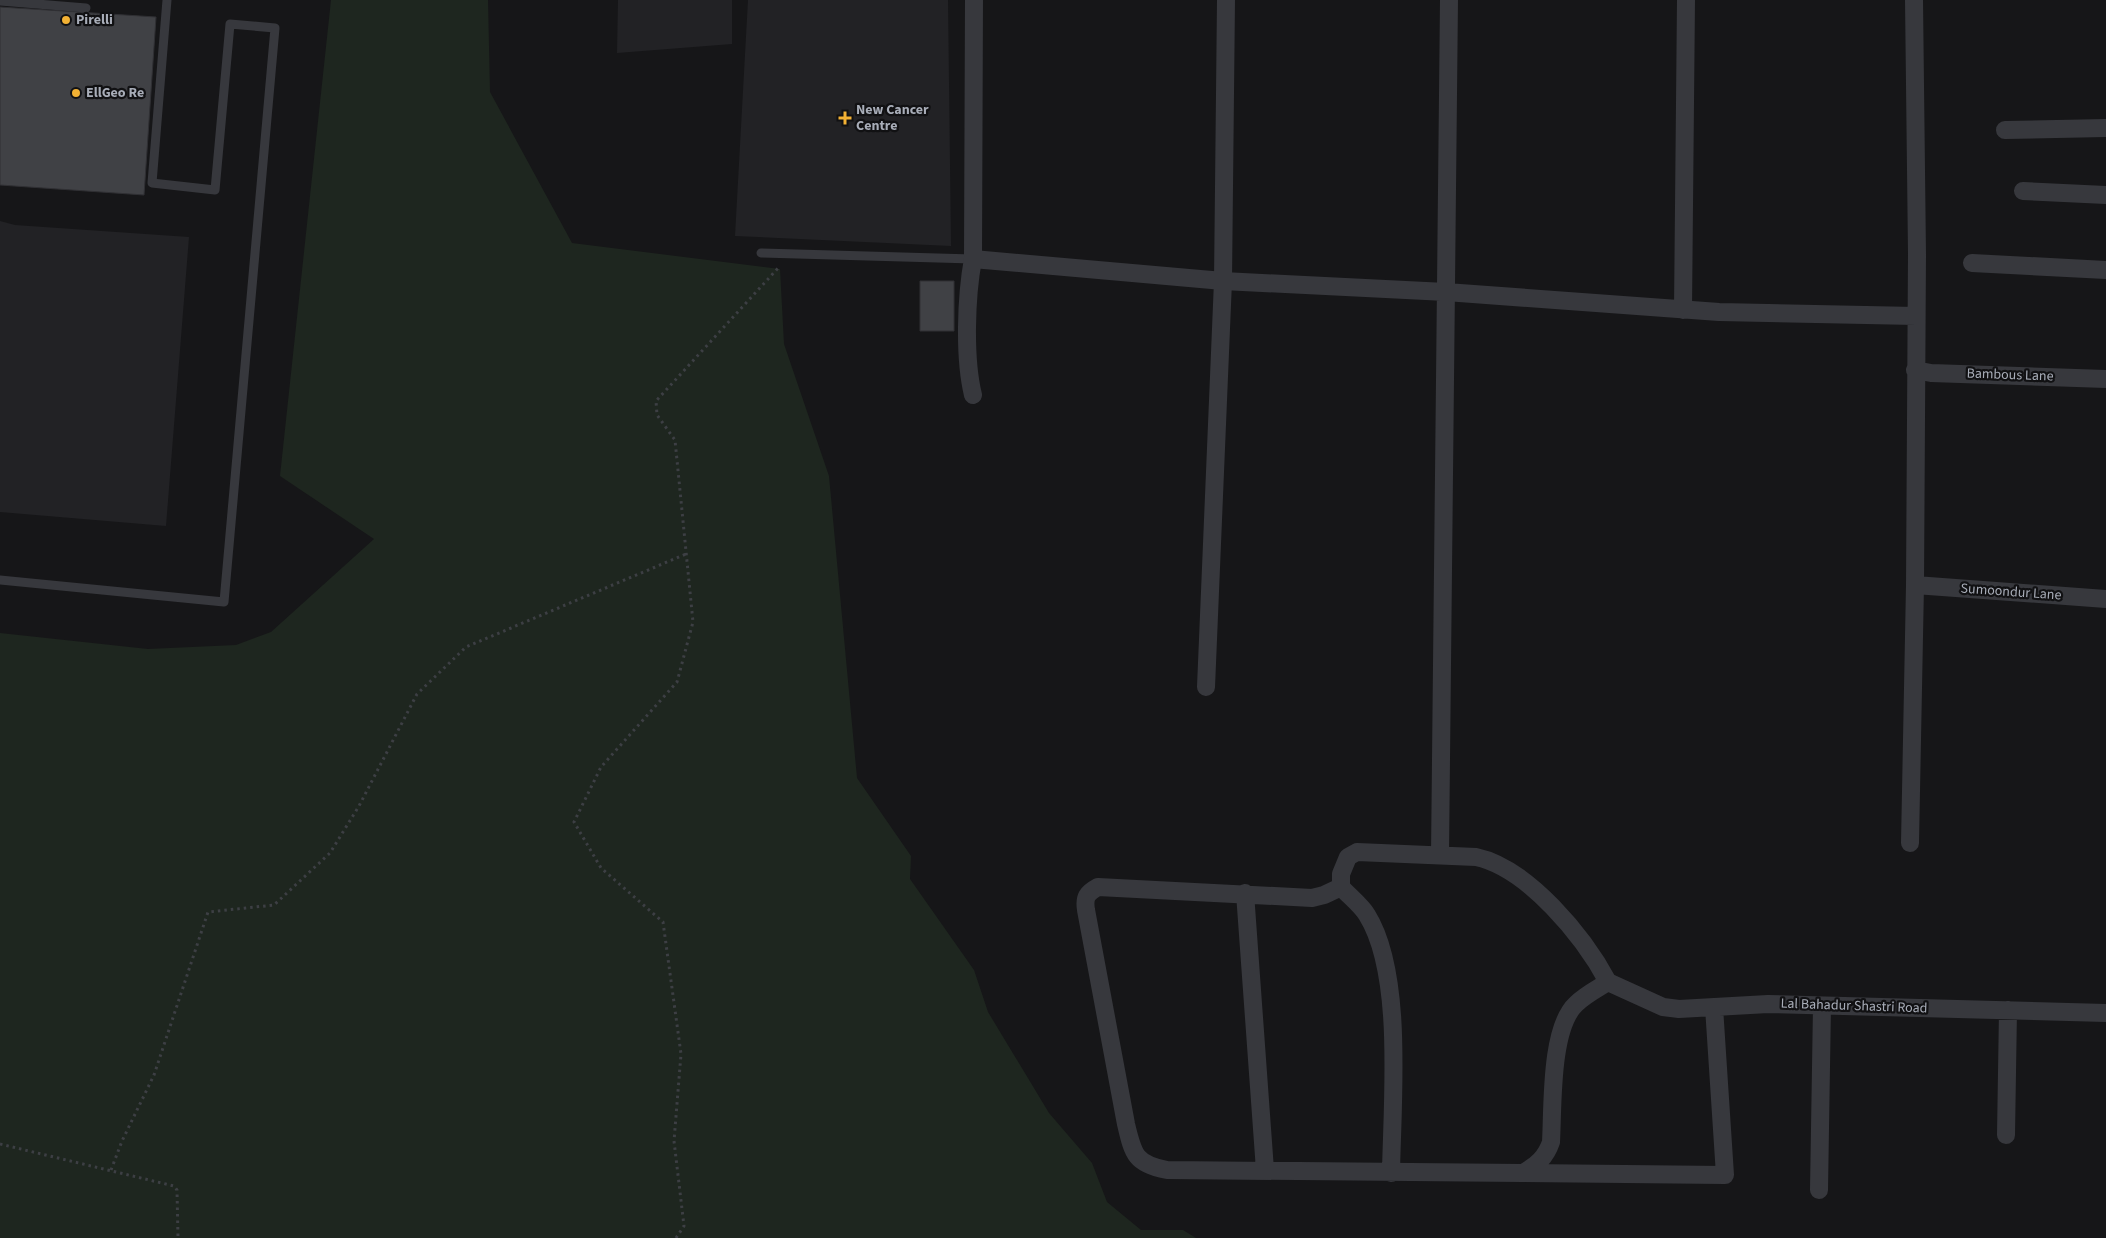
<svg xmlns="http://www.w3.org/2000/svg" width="2106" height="1238" viewBox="0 0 2106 1238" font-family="'Source Sans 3',sans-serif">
<rect width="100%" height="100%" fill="#161618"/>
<path fill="#222225" d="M 618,0 L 732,0 L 732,44 L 617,53 Z
M 748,0 L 948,0 L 951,246 L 735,236 Z
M 0,221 L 15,225 L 189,237 L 166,526 L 0,512 Z"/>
<path fill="#1e261f" d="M 331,0 L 488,0 L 490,92 L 572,243 L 780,269 L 784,344 L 829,476 L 857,778 L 911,856 L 910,879 L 974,970 L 988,1012 L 1049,1113 L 1092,1163 L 1107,1202 L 1141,1230 L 1183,1230 L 1196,1238 L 0,1238 L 0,633 L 148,649 L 236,645 L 271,632 L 374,539 L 280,476 Z"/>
<path fill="#404145" stroke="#303034" d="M 0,7 L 156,17 L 144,195 L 0,185 Z
M 920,281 L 954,281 L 954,331 L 920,331 Z"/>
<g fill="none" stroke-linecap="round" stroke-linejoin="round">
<path stroke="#3d3f44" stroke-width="3" stroke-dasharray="2.5 4" stroke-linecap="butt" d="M 0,1144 L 174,1186 L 177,1190 L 178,1238
M 111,1170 L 122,1141 L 154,1075 L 208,912 L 274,905 L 330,853 L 359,806 L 417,694 L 466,647 L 686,554
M 676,1238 L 684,1226 L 674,1141 L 681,1054 L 663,922 L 601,868 L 574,822 L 601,767 L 677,682 L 693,622 L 675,440 L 657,415 L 656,401 L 780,266"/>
<path stroke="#37383d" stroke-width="9" d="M 0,1 L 86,8
M 761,253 L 973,259
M 0,580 L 224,602 L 275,28 L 230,24 L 215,190 L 152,183 L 167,0"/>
<path stroke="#37383d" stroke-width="18" d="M 2005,130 L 2106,128
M 2023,191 L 2106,195
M 973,259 L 1223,281 L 1446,292 L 1719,312 L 1916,316
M 1972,263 L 2106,270
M 1683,310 L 1686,0
M 1915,370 L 1931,373 L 2106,379
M 973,395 C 964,358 966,297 973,259 L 974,0
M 1915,585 L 2106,599
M 1206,687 L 1223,281 L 1226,0
M 1910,843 L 1915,585 L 1917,254 L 1914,0
M 1440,855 L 1449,0
M 1341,887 L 1324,895 L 1312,898 L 1098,887 C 1087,893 1084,897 1086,910 L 1126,1124 C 1133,1154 1135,1164 1167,1170 L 1523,1173 C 1537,1165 1546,1157 1551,1142 C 1553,1107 1550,1028 1576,1004 C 1585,995 1597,989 1608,982
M 1245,893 L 1265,1170
M 1608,982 L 1663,1007 L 1679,1009 L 1768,1004 L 2106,1013
M 2006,1135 L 2008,1010
M 1391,1173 C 1392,1103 1404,974 1367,915 C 1361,905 1349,896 1341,887 L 1341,874 L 1348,857 L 1357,852 L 1476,857 C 1528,868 1584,937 1608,982
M 1524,1173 L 1725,1175 L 1714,1007
M 1819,1190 L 1822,1006"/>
</g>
<g fill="#f2b134" stroke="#111113" stroke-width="2">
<circle cx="66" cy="20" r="5"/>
<circle cx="76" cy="93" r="5"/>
<path d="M842.5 110.5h5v5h5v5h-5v5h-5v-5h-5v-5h5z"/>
</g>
<g text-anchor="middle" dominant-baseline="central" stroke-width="4.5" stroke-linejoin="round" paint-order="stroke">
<g font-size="14" font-weight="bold" fill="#a8adb8" stroke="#111113" text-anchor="start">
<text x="76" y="20">Pirelli</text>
<text x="86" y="93">EllGeo Re</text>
<text x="856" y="110">New Cancer<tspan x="856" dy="16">Centre</tspan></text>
</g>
<g font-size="14" fill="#a8adb8" stroke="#111113">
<text transform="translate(2010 375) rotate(2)">Bambous Lane</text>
<text transform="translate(2011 592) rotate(4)">Sumoondur Lane</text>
<text transform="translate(1854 1006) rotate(2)">Lal Bahadur Shastri Road</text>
</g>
</g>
</svg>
